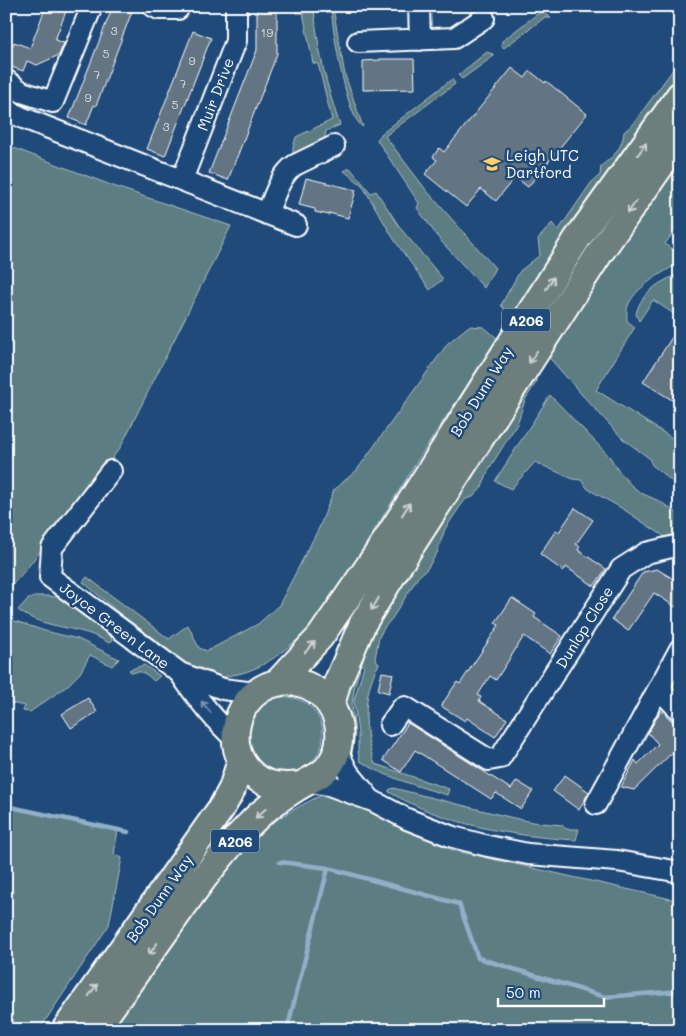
<svg xmlns="http://www.w3.org/2000/svg" width="686" height="1036" viewBox="0 0 686 1036" font-family="Mali,sans-serif">
<rect width="100%" height="100%" fill="#1f4a7a"/>
<filter id="ink" filterUnits="userSpaceOnUse"><feTurbulence type="fractalNoise" baseFrequency=".02" numOctaves="2"/><feDisplacementMap in="SourceGraphic" scale="10" xChannelSelector="R" yChannelSelector="G"/><feConvolveMatrix kernelMatrix="1 2 1 2 8 2 1 2 1" color-interpolation-filters="sRGB"/></filter>
<g filter="url(#ink)">
<path fill="#5c7d82" stroke="#aebec0" d="M 296,6 L 305,6 L 305,9 L 314,9 C 318,51 326,85 340,125 L 326,131 L 324,142 L 293,159 L 293,147 L 296,137 L 332,120 L 318,64 L 313,63 L 303,13 L 296,13 Z
M 333,8 L 345,75 L 363,127 C 346,118 333,30 331,9 Z
M 542,12 L 551,18 L 544,18 L 504,48 L 501,45 L 502,41 L 536,15 Z
M 487,52 L 495,55 L 462,79 L 458,75 Z
M 680,60 L 680,79 L 514,321 L 501,305 L 520,271 L 540,255 L 538,239 L 552,223 L 558,231 L 591,183 L 600,175 L 601,166 C 614,156 622,149 624,132 L 633,124 Z
M 452,79 L 455,84 L 385,136 L 427,191 L 495,268 L 484,288 L 440,240 L 417,208 L 419,203 L 377,140 L 381,134 Z
M 6,145 L 116,187 L 231,226 L 120,448 L 28,567 L 6,592 Z
M 680,157 L 680,223 L 665,244 L 680,255 L 680,263 C 664,271 634,288 628,306 C 626,310 627,316 627,321 L 635,327 L 596,390 L 680,443 L 680,488 L 652,465 L 649,458 L 623,439 L 583,396 L 546,354 Z
M 350,168 L 371,193 L 376,191 L 401,229 L 443,279 L 430,290 L 395,241 L 362,185 L 344,171 Z
M 680,273 L 680,318 L 653,300 L 639,321 L 636,314 C 641,292 660,282 680,273 Z
M 469,326 L 484,327 L 498,339 L 421,455 L 326,608 C 309,631 276,662 248,671 C 241,674 233,675 226,676 L 223,682 L 190,666 L 119,613 L 83,582 L 87,577 L 169,639 L 188,625 L 199,648 L 207,651 L 258,624 L 279,605 L 319,528 L 334,490 L 357,470 L 448,343 Z
M 533,378 L 537,381 L 525,400 L 517,424 L 489,469 L 482,487 L 473,497 L 466,499 L 459,508 L 445,529 L 437,553 L 427,569 L 418,577 L 393,617 L 384,628 L 379,637 L 375,659 L 379,664 C 362,692 363,734 375,764 L 449,789 L 447,795 C 417,786 387,778 360,761 L 358,752 L 358,734 L 354,701 L 364,665 L 356,662 L 368,636 Z
M 550,395 L 610,457 L 619,472 L 632,486 L 641,493 L 659,501 L 680,515 L 680,533 L 665,537 L 623,509 L 588,489 L 581,480 L 573,479 L 535,462 L 511,489 L 495,481 Z
M 36,596 L 49,596 L 60,598 L 111,637 L 112,641 L 109,643 C 102,639 94,635 87,633 C 64,626 37,625 18,610 L 27,600 Z
M 6,618 L 45,631 L 78,639 L 119,659 L 112,666 L 90,655 L 80,673 L 67,686 L 30,712 L 23,711 L 25,706 L 6,702 Z
M 144,665 L 160,676 L 154,681 C 147,675 142,669 132,673 L 129,670 Z
M 354,667 L 360,669 L 355,685 L 352,704 L 355,734 L 352,754 L 355,765 L 362,779 L 377,794 L 376,795 L 361,781 L 355,771 L 349,753 L 349,729 L 345,709 L 346,698 Z
M247 735a38 38 0 1 1 76 0a38 38 0 1 1-76 0Z
M 393,788 L 505,816 L 532,822 L 562,825 L 566,829 L 579,829 L 576,840 C 510,836 446,825 389,792 L 389,790 Z
M 326,793 L 351,798 L 452,850 L 680,901 L 680,1030 L 111,1030 L 228,861 C 258,830 287,811 326,793 Z
M 6,806 L 118,830 L 114,854 L 122,858 L 109,925 L 39,1030 L 6,1030 Z"/>
<g fill="none" stroke-linecap="round" stroke-linejoin="round">
<path stroke="#91afc9" stroke-width="4.5" d="M 6,806 L 128,832
M 280,862 L 328,868 L 459,904 L 478,958 L 605,997 L 680,991
M 287,1030 L 328,868"/>
</g>
<path fill="#637483" stroke="#fff" d="M 46,6 L 68,6 L 55,40 L 64,43 L 59,55 L 37,65 L 27,61 L 23,71 L 6,65 L 6,43 L 13,45 L 14,42 L 30,48 Z
M 113,6 L 134,6 L 96,106 L 94,105 L 86,125 L 69,118 Z
M 257,6 L 277,6 L 277,54 L 228,180 L 209,173 L 257,50 Z
M 193,31 L 211,38 L 165,156 L 147,149 Z
M 380,59 L 414,59 L 415,89 L 363,90 L 363,61 L 380,60 Z
M 512,68 L 525,78 L 530,71 L 545,83 L 546,81 L 587,114 L 528,187 L 515,177 L 496,201 L 481,189 L 466,207 L 425,174 L 437,160 L 433,157 L 439,148 L 444,152 Z
M 306,178 L 356,190 L 348,218 L 329,213 L 329,215 L 315,212 L 315,209 L 299,205 Z
M 680,325 L 680,405 L 643,382 Z
M 575,508 L 593,520 L 576,544 L 580,546 L 578,550 L 606,569 L 594,586 L 566,567 L 563,571 L 540,554 L 556,530 L 559,532 Z
M 657,569 L 680,583 L 680,610 L 654,593 L 628,631 L 612,619 L 643,572 Z
M 512,598 L 536,614 L 534,617 L 562,636 L 550,654 L 524,636 L 496,680 L 490,676 L 478,695 L 481,697 L 479,701 L 507,719 L 495,737 L 467,718 L 465,721 L 441,706 L 457,682 L 460,684 L 499,625 L 495,623 Z
M 382,672 L 393,674 L 389,693 L 378,690 Z
M 88,698 L 97,712 L 71,728 L 62,714 Z
M 661,710 L 680,729 L 680,745 L 634,790 L 621,787 L 635,760 L 638,764 L 658,744 L 648,733 Z
M 408,723 L 511,789 L 517,781 L 533,791 L 521,809 L 496,793 L 491,799 L 415,750 L 401,772 L 383,760 Z
M 565,775 L 589,792 L 579,810 L 553,791 Z"/>
<g fill="none" stroke-linecap="round" stroke-linejoin="round">
<g stroke="#fff" stroke-width="24">
<path id="minor" d="M 153,6 L 159,9 L 178,9
M 419,6 L 420,40
M 358,42 L 454,38 L 484,18
M 6,80 L 22,92 L 53,102 L 92,6
M 6,109 L 21,117 L 296,225
M 182,180 L 236,41 L 236,6
M 267,214 C 274,197 280,175 295,165 L 334,146
M 111,471 L 52,548 L 50,577 L 180,673 L 223,689 L 255,693
M 180,673 C 196,697 214,720 235,739
M 662,684 L 663,693 L 680,711
M 390,725 L 402,708 L 405,707 L 489,760 L 500,758 L 621,569 L 646,553 L 680,545
M 337,751 L 348,772 L 371,800
M 309,782 L 329,785 L 373,801 L 407,819 L 453,837 L 488,846 L 528,854 L 617,861 L 680,872
M 596,804 L 680,649"/>
</g>
<g stroke="#fff" stroke-width="30">
<path id="major" d="M 277,683 L 320,637 L 380,550 L 577,239 L 680,95
M 331,705 L 337,683 L 363,623 L 400,563 L 601,251 L 680,138
M 65,1030 L 222,807 L 232,789 L 241,760
M 95,1030 C 121,994 146,958 172,922 C 196,888 221,853 250,824 C 264,809 280,798 298,787 C 310,779 323,776 331,763 C 356,725 321,672 276,683 C 228,695 220,765 267,783 C 279,787 289,786 301,785"/>
</g>
<use href="#minor" stroke="#1f4a7a" stroke-width="20"/>
<use href="#major" stroke="#6c7f7c" stroke-width="26"/>
</g>
<defs><path id="oneway-shaft" d="M-6 0H5M1.5-3L5.5 0L1.5 3" fill="none" stroke-width="1.6" stroke-linecap="round" stroke-linejoin="round" transform="scale(1.25)"/></defs>
<g stroke="#ccd2d1">
<use href="#oneway-shaft" transform="translate(642 149) rotate(-55)"/>
<use href="#oneway-shaft" transform="translate(632 207) rotate(125)"/>
<use href="#oneway-shaft" transform="translate(550 283) rotate(-58)"/>
<use href="#oneway-shaft" transform="translate(533 357) rotate(123)"/>
<use href="#oneway-shaft" transform="translate(406 509) rotate(-58)"/>
<use href="#oneway-shaft" transform="translate(375 604) rotate(121)"/>
<use href="#oneway-shaft" transform="translate(310 647) rotate(-47)"/>
<use href="#oneway-shaft" transform="translate(261 813) rotate(138)"/>
<use href="#oneway-shaft" transform="translate(153 949) rotate(126)"/>
<use href="#oneway-shaft" transform="translate(93 990) rotate(-55)"/>
</g>
<use stroke="#7992af" href="#oneway-shaft" transform="translate(206 707) rotate(-130)"/>
</g>
<defs>
<g id="school-bare" transform="scale(1.35)"><path d="M0-5L7-2L0 1L-7-2ZM-4 1L0 2.5L4 1V4Q0 6-4 4Z" fill="#ffd166" stroke="#1f4a7a" stroke-width="2.5" paint-order="stroke"/></g>
</defs>
<g fill-rule="evenodd">
<use href="#school-bare" x="492" y="164"/>
</g>
<g text-anchor="middle" dominant-baseline="central" stroke-width="5" stroke-linejoin="round" paint-order="stroke">
<g font-size="12" fill="#d8dce0">
<text x="114" y="30">3</text>
<text x="267" y="32">19</text>
<text x="106" y="53">5</text>
<text x="192" y="60">9</text>
<text x="97" y="74">7</text>
<text x="183" y="83">7</text>
<text x="88" y="97">9</text>
<text x="175" y="104">5</text>
<text x="166" y="126">3</text>
</g>
<g fill="#1f4a7a" stroke="#bcc9d7" stroke-width="1">
<rect x="502" y="308.5" width="48" height="23" rx="4"/>
<rect x="211" y="829.5" width="48" height="23" rx="4"/>
</g>
<g font-size="14" font-weight="bold" fill="#fff">
<text x="526" y="320">A206</text>
<text x="235" y="841">A206</text>
</g>
<g font-size="15" fill="#fff" stroke="#1f4a7a">
<text transform="translate(215 94) rotate(-69)">Muir Drive</text>
<text transform="translate(481 391) rotate(-58)">Bob Dunn Way</text>
<text transform="translate(115 625) rotate(37)">Joyce Green Lane</text>
<text transform="translate(584 627) rotate(-58)">Dunlop Close</text>
<text transform="translate(159 898) rotate(-55)">Bob Dunn Way</text>
</g>
<g font-size="15" fill="#fff" stroke="#1f4a7a" text-anchor="start">
<text x="506" y="155">Leigh UTC<tspan x="506" dy="17">Dartford</tspan></text>
</g>
</g>
<rect width="686" height="1036" fill="none" stroke="#1f4a7a" stroke-width="25"/>
<rect x="12" y="12" width="661" height="1011" fill="none" stroke="#fff" stroke-width="2" filter="url(#ink)"/>
<path d="M498 998v8h106v-8" fill="none" stroke="#ffffff" stroke-width="2.5"/>
<text x="506" y="998" font-size="15" fill="#ffffff" stroke="#1f4a7a" stroke-width="4" paint-order="stroke">50 m</text>
</svg>
